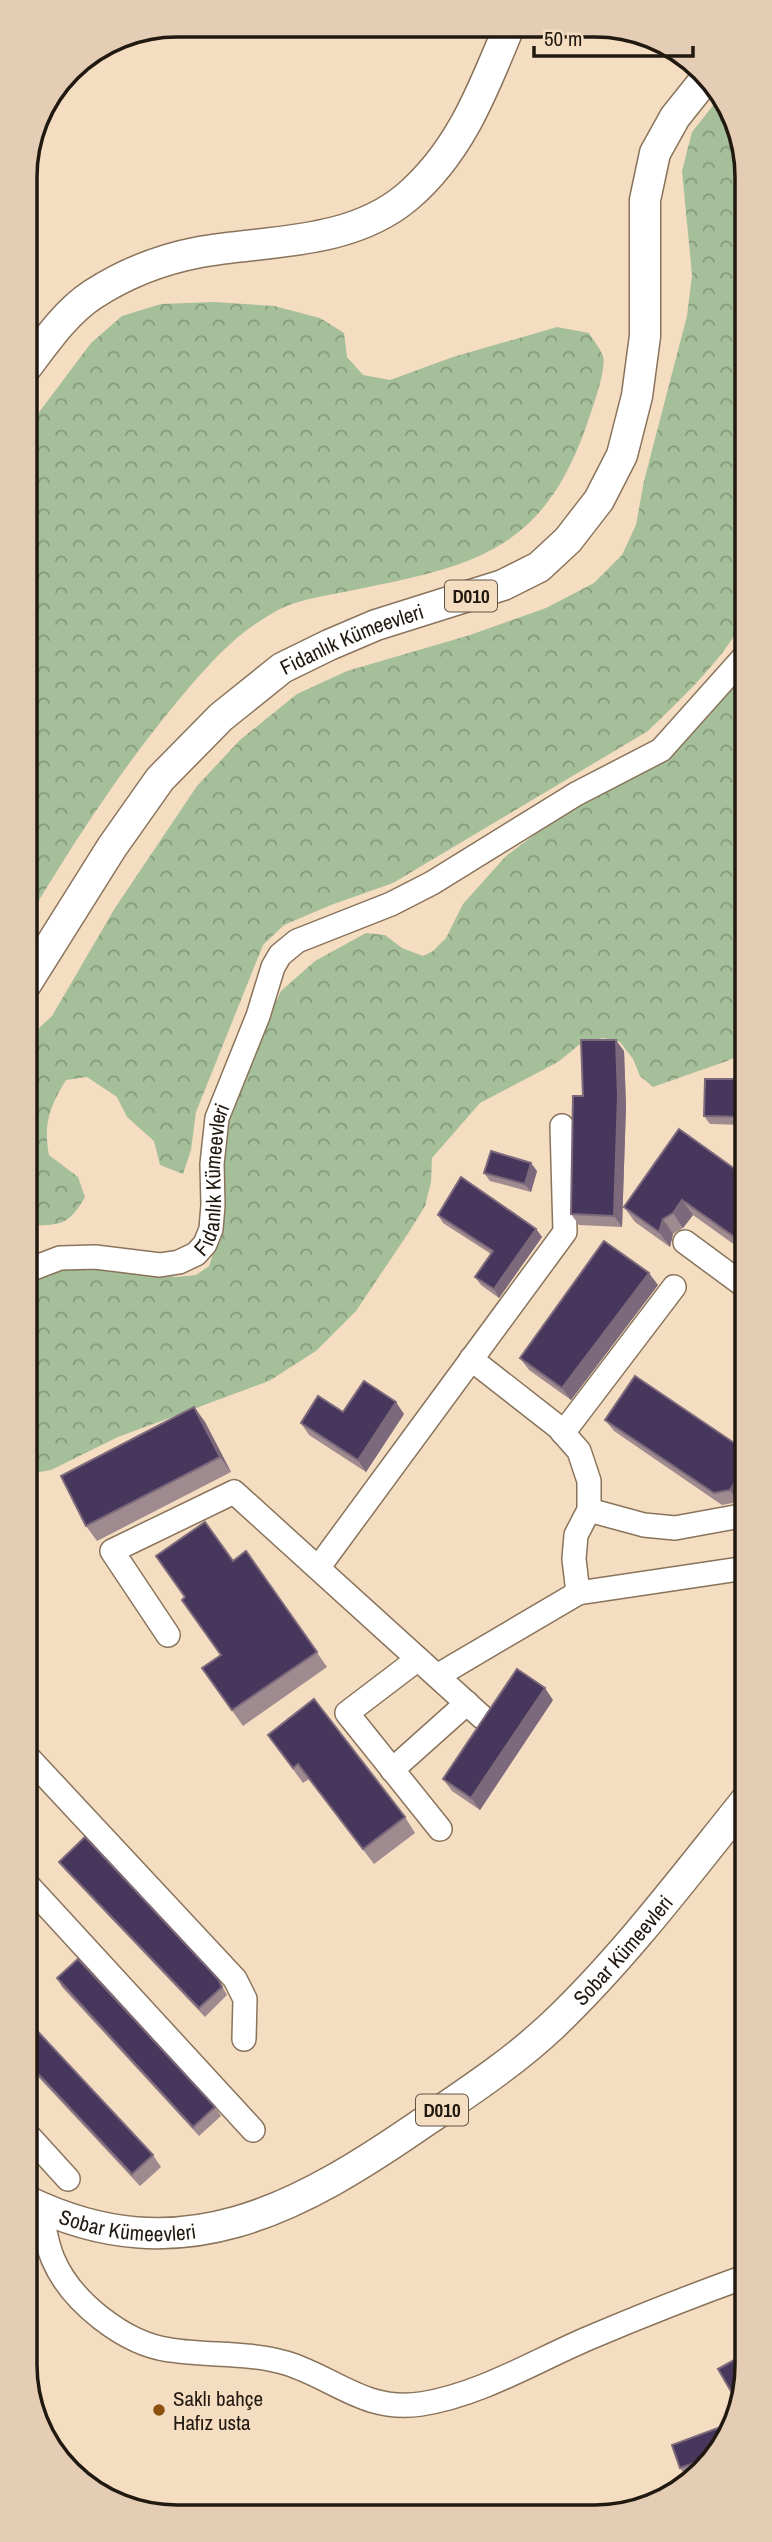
<svg xmlns="http://www.w3.org/2000/svg" width="772" height="2542" viewBox="0 0 772 2542" font-family="'Archivo Narrow',sans-serif">
<defs>
<pattern id="forest-crowns" width="20" height="18" patternUnits="userSpaceOnUse" patternTransform="scale(1.75)"><rect width="20" height="18" fill="#a5bf9a"/><path d="M2 6a3 3 0 1 1 6 0M12 15a3 3 0 1 1 6 0" fill="none" stroke="#869a7c"/></pattern>
</defs>
<rect width="100%" height="100%" fill="#f5ddc2"/>
<path fill="url(#forest-crowns)" d="M 719,98 L 745,147 L 745,613 C 735,649 676,704 648,731 L 393,883 L 331,905 L 284,925 L 263,945 L 196,1112 L 191,1150 L 183,1174 L 160,1165 L 154,1141 L 127,1117 L 117,1097 L 87,1077 L 66,1080 C 50,1106 43,1124 49,1155 L 78,1177 L 85,1197 C 67,1228 60,1224 26,1226 L 26,1040 L 52,1016 L 115,908 L 197,786 L 240,740 L 297,694 L 347,671 L 470,635 L 546,608 L 594,583 L 622,555 L 636,525 L 644,481 L 687,316 L 692,275 L 682,171 L 692,132 Z
M 215,302 L 274,306 L 320,318 L 344,333 L 347,357 L 363,375 L 390,380 L 453,357 L 557,327 L 589,333 C 593,340 600,348 603,356 C 607,370 591,412 586,427 C 542,552 472,566 354,590 C 331,595 304,598 282,608 C 268,615 250,627 238,637 C 215,657 195,680 176,703 C 120,771 71,846 26,922 L 25,431 L 91,343 L 122,316 L 161,304 Z
M 745,669 L 746,1052 L 727,1061 L 653,1087 L 640,1076 L 633,1059 L 620,1042 L 603,1038 L 580,1044 L 558,1062 L 480,1103 L 432,1158 L 431,1182 L 425,1206 L 409,1232 L 356,1311 L 316,1351 L 269,1381 L 118,1437 L 51,1470 L 34,1473 L 26,1470 L 26,1282 L 38,1275 L 69,1266 L 145,1272 L 176,1277 L 196,1275 L 209,1266 L 217,1242 L 223,1148 L 231,1116 L 267,1022 L 281,991 L 315,961 L 366,933 L 385,935 L 402,948 L 423,956 L 433,951 L 446,938 L 463,904 L 506,856 L 564,813 Z"/>
<g fill="none" stroke-linecap="round" stroke-linejoin="round">
<g stroke="#89745b" stroke-width="26">
<g id="minor">
<path d="M 685,1242 L 746,1287"/>
<path id="s1" d="M 26,1271 L 60,1258 L 95,1257 L 160,1265 L 179,1262 L 196,1254 L 205,1244 L 211,1229 L 213,1205 L 212,1164 L 217,1118 L 258,1016 L 273,967 L 280,955 L 297,941 L 391,904 L 432,883 L 576,794 L 661,750 L 745,656"/>
<path d="M 471,1359 L 558,1427 L 579,1451 L 589,1481 L 589,1510 L 576,1535 L 574,1559 L 578,1593"/>
<path d="M 563,1433 L 674,1287"/>
<path d="M 589,1510 L 644,1525 L 675,1528 L 746,1515"/>
<path d="M 318,1568 L 565,1232 L 562,1126"/>
<path d="M 168,1635 L 112,1551 L 234,1492 L 482,1717"/>
<path d="M 418,1659 L 347,1713 L 440,1829"/>
<path d="M 437,1676 L 578,1593 L 746,1568"/>
<path d="M 27,1756 L 235,1979 L 245,1999 L 244,2039"/>
<path d="M 392,1770 L 467,1703"/>
<path d="M 27,1884 L 253,2130"/>
<path d="M 27,2134 L 68,2179"/>
<path d="M 40,2207 C 44,2225 46,2243 53,2259 C 71,2302 125,2344 170,2350 C 208,2356 249,2352 286,2363 C 335,2378 364,2412 421,2404 C 480,2395 535,2361 589,2338 C 641,2316 694,2295 747,2276"/>
</g>
</g>
<g stroke="#89745b" stroke-width="33">
<g id="major">
<path d="M 25,369 C 45,343 65,313 92,295 C 124,274 163,259 200,252 C 269,240 350,245 407,197 C 460,152 483,90 509,27"/>
<path id="s2" d="M 26,984 L 112,847 L 160,779 L 221,717 L 282,668 L 329,645 L 376,625 L 503,585 L 539,567 L 568,540 L 599,500 L 622,455 L 637,396 L 645,336 L 645,200 L 655,153 L 675,117 L 707,77"/>
<path id="s3" d="M 27,2201 C 181,2276 300,2208 427,2120 C 471,2090 515,2061 554,2024 C 625,1956 685,1876 747,1799"/>
</g>
</g>
<use href="#minor" stroke="#fff" stroke-width="23"/>
<use href="#major" stroke="#fff" stroke-width="30"/>
</g>
<path fill="#9e8a8f" d="M 624,1051 L 626,1106 L 622,1227 L 579,1225 L 571,1214 L 583,1096 Z
M 746,1079 L 746,1125 L 710,1124 L 704,1116 Z
M 537,1171 L 531,1192 L 490,1181 L 484,1173 Z
M 746,1177 L 746,1253 L 693,1215 L 683,1228 L 673,1234 L 670,1247 L 635,1222 L 624,1207 Z
M 438,1215 L 536,1229 L 542,1237 L 499,1298 L 481,1285 L 475,1277 L 491,1254 L 443,1223 Z
M 658,1285 L 571,1400 L 529,1370 L 520,1358 Z
M 194,1407 L 205,1422 L 231,1472 L 97,1541 L 86,1526 Z
M 343,1412 L 404,1414 L 366,1472 L 309,1435 L 301,1423 Z
M 605,1420 L 746,1451 L 746,1490 L 738,1502 L 722,1505 L 614,1431 Z
M 246,1551 L 327,1667 L 243,1726 L 202,1668 L 221,1655 L 233,1561 Z
M 553,1700 L 480,1810 L 452,1791 L 443,1779 Z
M 268,1735 L 405,1817 L 415,1833 L 374,1864 L 309,1779 L 303,1783 Z
M 27,1782 L 35,1793 L 27,1801 Z
M 59,1862 L 218,1979 L 227,1995 L 205,2017 L 65,1870 Z
M 27,1902 L 35,1913 L 27,1920 Z
M 57,1978 L 215,2107 L 221,2116 L 199,2136 L 62,1987 Z
M 27,2020 L 153,2155 L 161,2167 L 140,2186 L 27,2065 Z
M 726,2425 L 710,2466 L 702,2470 L 686,2476 L 680,2468 Z"/>
<path fill="#7c697b" d="M 616,1040 L 624,1051 L 626,1106 L 622,1227 L 614,1216 Z
M 531,1163 L 537,1171 L 531,1192 L 525,1184 Z
M 682,1200 L 693,1215 L 683,1228 L 673,1213 Z
M 663,1219 L 673,1234 L 670,1247 L 659,1232 Z
M 536,1229 L 542,1237 L 499,1298 L 494,1289 Z
M 649,1273 L 658,1285 L 571,1400 L 562,1388 Z
M 396,1402 L 404,1414 L 366,1472 L 358,1460 Z
M 194,1407 L 205,1422 L 231,1472 L 220,1457 Z
M 746,1465 L 746,1490 L 738,1502 L 730,1490 Z
M 545,1688 L 553,1700 L 480,1810 L 471,1798 Z"/>
<path fill="#48375c" stroke="#7c697b" stroke-width="2" d="M 581,1040 L 616,1040 L 618,1095 L 614,1216 L 571,1214 L 573,1096 L 583,1096 Z
M 705,1079 L 746,1079 L 746,1117 L 704,1116 Z
M 679,1129 L 746,1177 L 746,1245 L 682,1200 L 673,1213 L 663,1219 L 659,1232 L 624,1207 Z
M 491,1151 L 531,1163 L 525,1184 L 484,1173 Z
M 461,1177 L 536,1229 L 494,1289 L 475,1277 L 493,1251 L 438,1215 Z
M 604,1241 L 649,1273 L 562,1388 L 520,1358 Z
M 635,1376 L 746,1451 L 746,1465 L 730,1490 L 714,1493 L 605,1420 Z
M 364,1381 L 396,1402 L 358,1460 L 301,1423 L 318,1396 L 343,1412 Z
M 194,1407 L 220,1457 L 86,1526 L 61,1476 Z
M 205,1522 L 233,1561 L 246,1551 L 317,1652 L 232,1710 L 202,1668 L 221,1655 L 182,1600 L 185,1597 L 156,1556 Z
M 517,1669 L 545,1688 L 471,1798 L 443,1779 Z
M 314,1699 L 405,1817 L 363,1849 L 298,1764 L 293,1768 L 268,1735 Z
M 85,1837 L 218,1979 L 222,1987 L 199,2008 L 59,1862 Z
M 78,1959 L 215,2107 L 193,2127 L 57,1978 Z
M 27,2020 L 153,2155 L 132,2174 L 27,2062 Z
M 747,2353 L 747,2375 L 738,2396 L 735,2398 L 718,2369 Z
M 726,2425 L 714,2456 L 680,2468 L 672,2445 Z"/>
<circle fill="#8c500f" stroke="#f5ddc2" stroke-width="2.5" cx="159" cy="2410" r="7"/>
<g text-anchor="middle" dominant-baseline="central" stroke-width="7" stroke-linejoin="round" paint-order="stroke">
<g fill="#f5ddc2" stroke="#615445" stroke-width="2">
<rect x="445" y="580.5" width="52" height="31" rx="5"/>
<rect x="416" y="2094.5" width="52" height="31" rx="5"/>
</g>
<g font-size="19" font-weight="bold" fill="#21190f">
<text x="471" y="596">D010</text>
<text x="442" y="2110">D010</text>
</g>
<g font-size="21" fill="#21190f" stroke="#f5ddc2">
<text stroke="none"><textPath href="#s2" startOffset="486">Fidanlık Kümeevleri</textPath></text>
<text stroke="none"><textPath href="#s1" startOffset="254">Fidanlık Kümeevleri</textPath></text>
<text stroke="none"><textPath href="#s3" startOffset="693">Sobar Kümeevleri</textPath></text>
<text stroke="none"><textPath href="#s3" startOffset="105">Sobar Kümeevleri</textPath></text>
</g>
<g font-size="21" fill="#21190f" stroke="#f5ddc2" text-anchor="start">
<text x="173" y="2398">Saklı bahçe<tspan x="173" dy="24">Hafız usta</tspan></text>
</g>
</g>
<path d="M0 0H772V2542H0ZM177 37H595A140 140 0 0 1 735 177V2365A140 140 0 0 1 595 2505H177A140 140 0 0 1 37 2365V177A140 140 0 0 1 177 37Z" fill="#e4cdb4" fill-rule="evenodd"/>
<path fill="none" stroke="#21190f" stroke-width="3.5" d="M177 37H595A140 140 0 0 1 735 177V2365A140 140 0 0 1 595 2505H177A140 140 0 0 1 37 2365V177A140 140 0 0 1 177 37Z"/>
<path d="M534 46v10h159v-10" fill="none" stroke="#21190f" stroke-width="3.5"/>
<text x="544" y="46" font-size="21" fill="#21190f" stroke="#f5ddc2" stroke-width="5" paint-order="stroke">50 m</text>
</svg>
